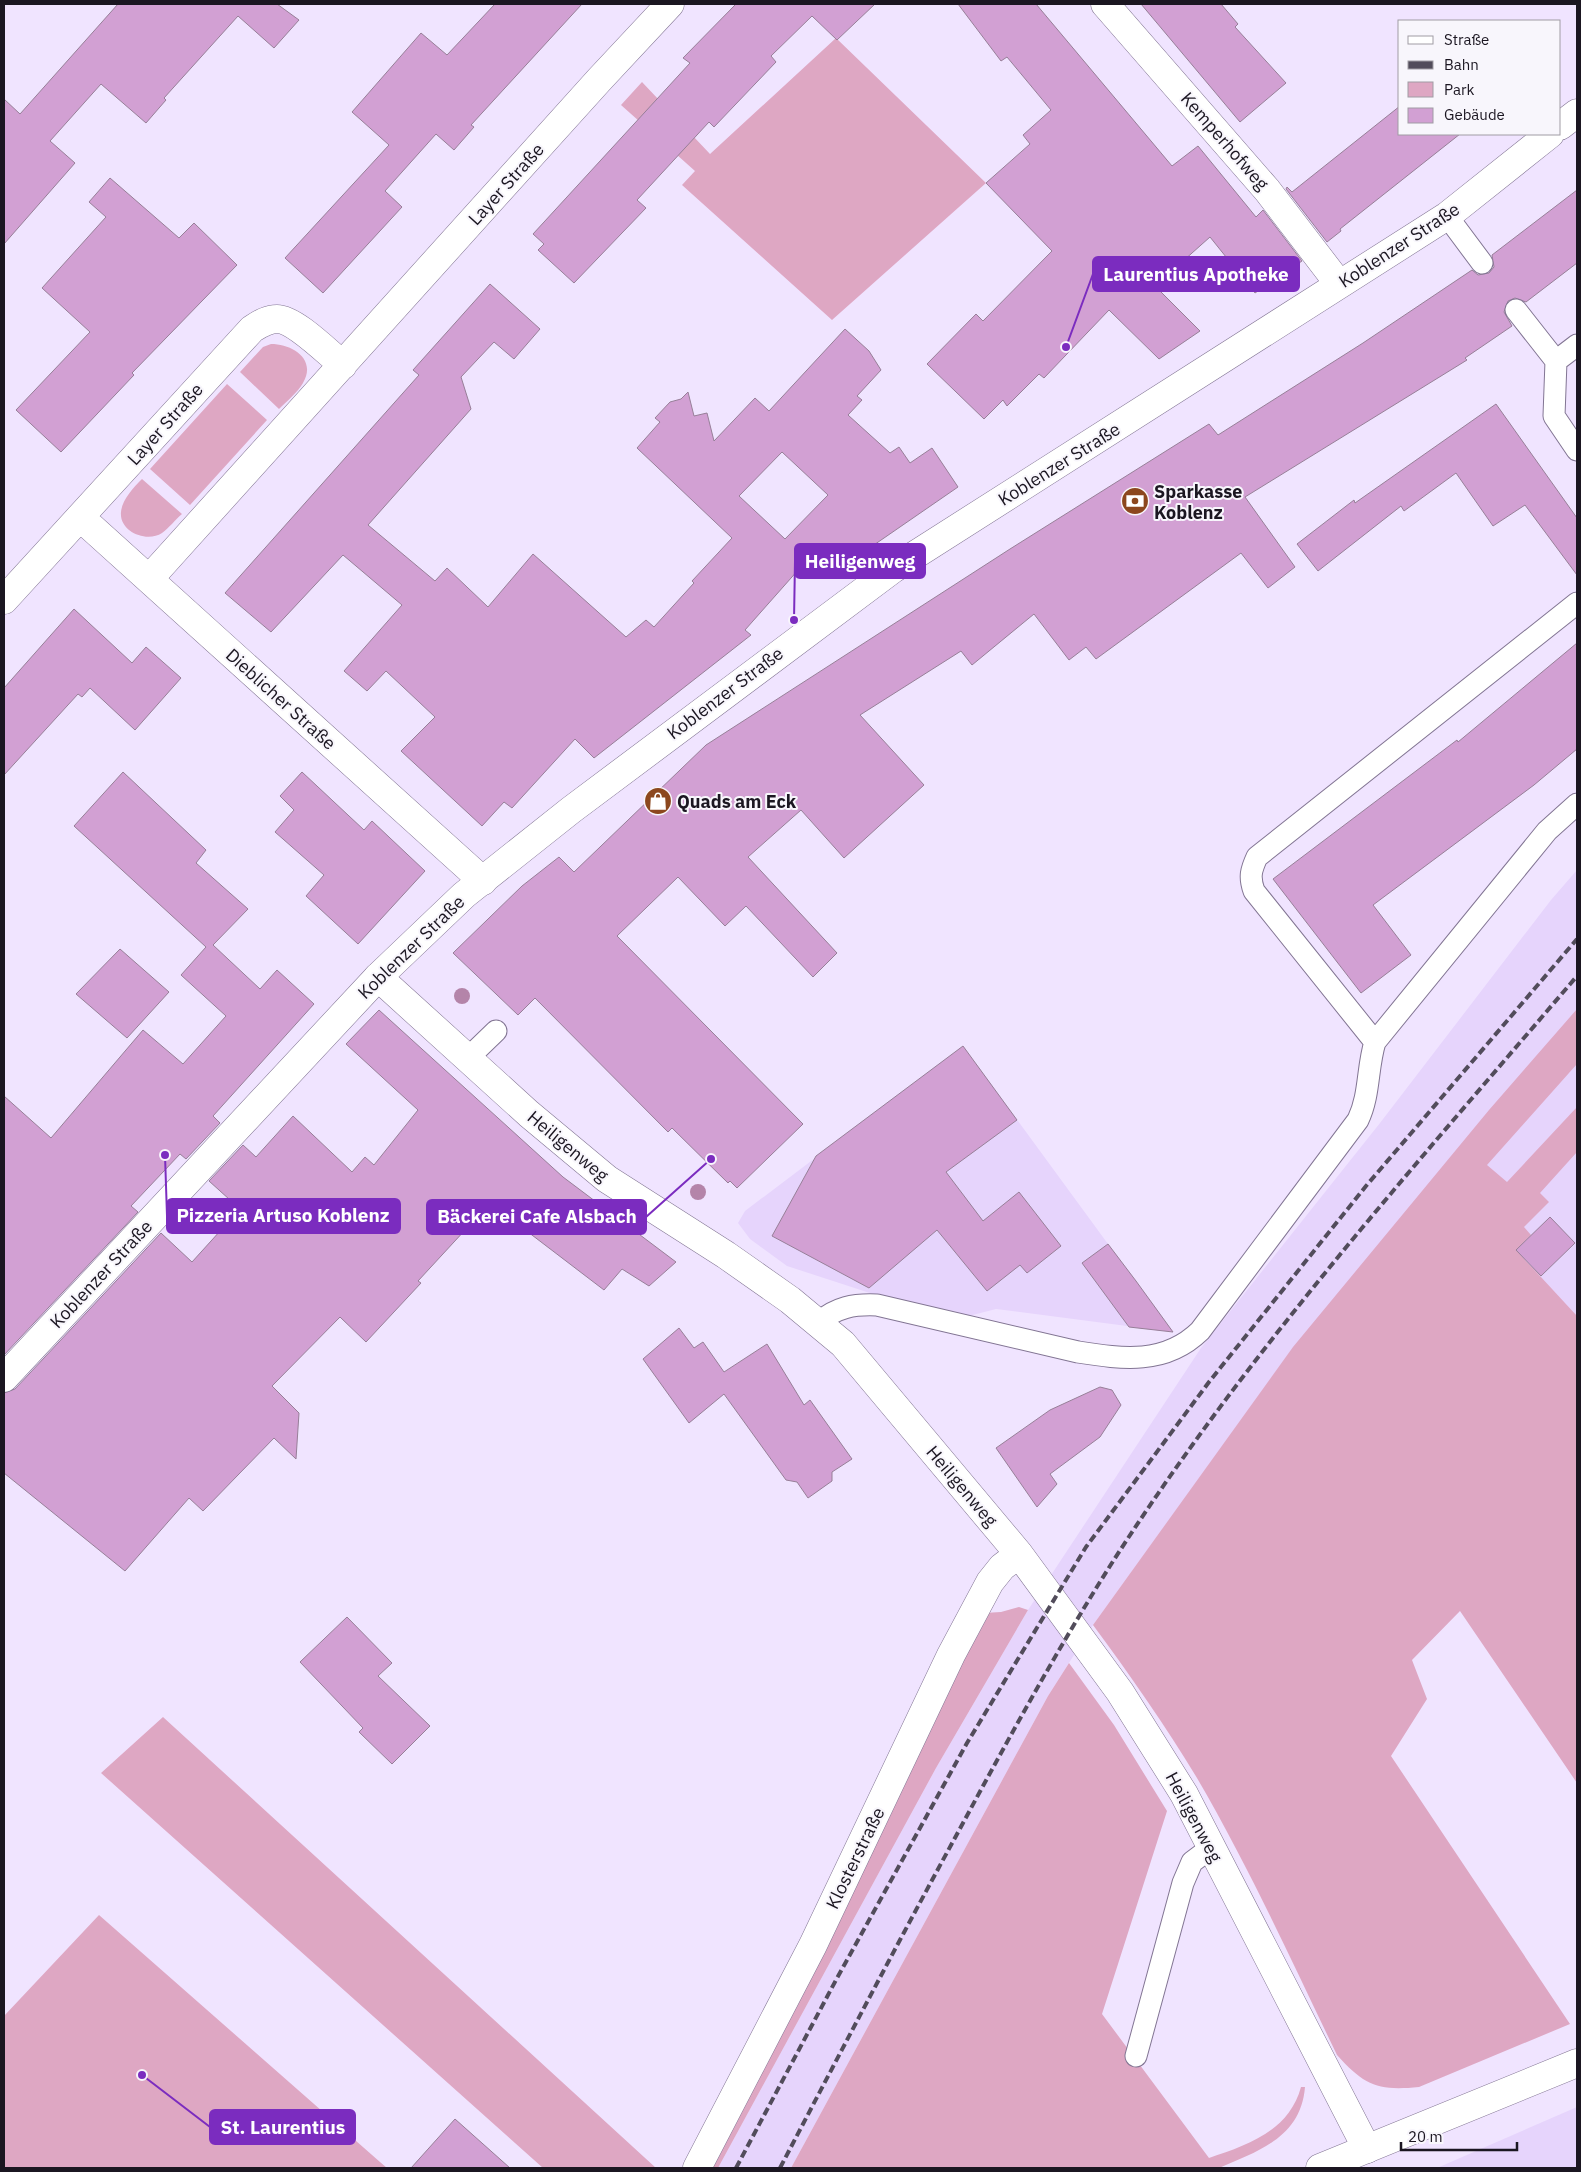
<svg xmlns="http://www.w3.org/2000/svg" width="1581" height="2172" viewBox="0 0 1581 2172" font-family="'IBM Plex Sans',sans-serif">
<rect width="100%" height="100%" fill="#f0e4ff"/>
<path fill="#e6d4fc" d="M 1577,870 L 1577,1783 L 1293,1348 L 1093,1625 L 1048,1696 L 791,2168 L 718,2168 L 936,1768 L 1028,1610 L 1201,1348 L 1380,1123 L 1551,900 Z
M 963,1046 L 1108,1244 L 1173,1332 L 996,1309 L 961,1318 L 957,1312 L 873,1294 L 787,1266 L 750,1239 L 738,1223 L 745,1211 Z
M 1577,2107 L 1577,2168 L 1437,2168 Z"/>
<path fill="#dea7c3" d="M 836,38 L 986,183 L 832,320 L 682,185 L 695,171 L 621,105 L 642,82 L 710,154 Z
M 271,344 C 292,344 317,359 303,383 C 297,393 287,401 279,409 L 240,372 L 263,347 Z
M 227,384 L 267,420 L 190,505 L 150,469 Z
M 142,479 L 182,514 C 175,520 169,528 162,533 C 147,543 119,532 121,512 C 122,500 133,488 142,479 Z
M 1577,1009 L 1577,1064 L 1487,1165 L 1507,1182 L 1577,1107 L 1577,1152 L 1540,1193 L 1549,1202 L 1524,1227 L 1531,1235 L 1516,1250 L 1577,1316 L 1577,1783 L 1460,1611 L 1412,1660 L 1427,1699 L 1391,1756 L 1570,2024 L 1419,2087 C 1378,2091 1365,2086 1337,2055 C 1292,1962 1249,1867 1197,1778 C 1165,1725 1130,1675 1093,1625 L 1293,1347 L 1489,1110 Z
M 1019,1607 L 1028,1610 L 936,1768 L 718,2168 L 707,2168 L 912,1768 L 984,1613 L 1001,1612 Z
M 1069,1663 L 1114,1725 L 1167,1811 L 1102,2014 L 1209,2158 C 1248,2145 1289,2131 1301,2087 L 1305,2087 C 1301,2137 1259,2151 1219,2168 L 791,2168 L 1048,1696 Z
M 163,1717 L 656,2168 L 543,2168 L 101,1773 Z
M 99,1915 L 380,2162 L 387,2168 L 4,2168 L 4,2016 Z"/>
<path fill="#d2a0d3" stroke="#977f98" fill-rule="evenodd" d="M 118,4 L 277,4 L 299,20 L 274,48 L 238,16 L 164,98 L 166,100 L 146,123 L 101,84 L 50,141 L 75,163 L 4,244 L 4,99 L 20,114 Z
M 495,4 L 582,4 L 471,125 L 474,127 L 454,150 L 436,134 L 385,191 L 402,207 L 323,293 L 285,258 L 389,145 L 352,112 L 421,33 L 447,55 Z
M 736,4 L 875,4 L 837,40 L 812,16 L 771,56 L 776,62 L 714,127 L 709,122 L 637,200 L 646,208 L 574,283 L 538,250 L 544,244 L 533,234 L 690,63 L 683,58 Z
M 958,4 L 1036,4 L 1172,166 L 1198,146 L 1256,217 L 1263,210 L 1302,261 L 1255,293 L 1210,237 L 1155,286 L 1200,331 L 1159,359 L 1109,310 L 1044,378 L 1039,374 L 1007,406 L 1003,400 L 984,419 L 927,364 L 976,314 L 983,321 L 1052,251 L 986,183 L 1030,144 L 1023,135 L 1051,110 L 1007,57 L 1001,61 Z
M 1141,4 L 1221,4 L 1238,24 L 1235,27 L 1286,83 L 1240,122 Z
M 1400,106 L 1400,134 L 1460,134 L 1340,229 L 1341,231 L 1327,242 L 1286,189 L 1287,187 L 1292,192 Z
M 110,178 L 179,238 L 194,223 L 237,265 L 132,373 L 134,375 L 61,452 L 16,410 L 90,332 L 42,288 L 106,217 L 89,202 Z
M 1577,190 L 1577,263 L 1526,302 L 1515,298 L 1508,301 L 1504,312 L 1512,326 L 1465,358 L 1467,360 L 1245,497 L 1295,567 L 1268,588 L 1241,553 L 1096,659 L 1086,647 L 1069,660 L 1034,614 L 972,665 L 961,651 L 860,715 L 924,785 L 844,858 L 801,810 L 748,857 L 837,953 L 813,977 L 746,906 L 725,926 L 678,877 L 617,936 L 803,1124 L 737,1188 L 730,1181 L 728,1183 L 672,1128 L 668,1132 L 535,998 L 518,1015 L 453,953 L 522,886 L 559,857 L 574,872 L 706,745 L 1010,549 L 1209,424 L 1218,435 L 1363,343 L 1472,270 L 1478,275 L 1489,273 L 1494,267 L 1492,255 Z
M 490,284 L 540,329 L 514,359 L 494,342 L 461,377 L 471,409 L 368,525 L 435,581 L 447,568 L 488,607 L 533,554 L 626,637 L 646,620 L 654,627 L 694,583 L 692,581 L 732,538 L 637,448 L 660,422 L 655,418 L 670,402 L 681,399 L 688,392 L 694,416 L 707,413 L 714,441 L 755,398 L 769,411 L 845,329 L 869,351 L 881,370 L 857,396 L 862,400 L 848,415 L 890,453 L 899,447 L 910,463 L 932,448 L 958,487 L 826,578 L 807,560 L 745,630 L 751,635 L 594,758 L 575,739 L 512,808 L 504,802 L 482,826 L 401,751 L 435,717 L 386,671 L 367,691 L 344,671 L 402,605 L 343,555 L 271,632 L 225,593 L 419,375 L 413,370 ZM 782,452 L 828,495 L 785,539 L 739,496 Z
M 1496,404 L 1577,518 L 1577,575 L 1525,505 L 1493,526 L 1456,473 L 1404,511 L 1401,506 L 1318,571 L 1297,544 L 1354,500 L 1355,503 Z
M 74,609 L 132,663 L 146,647 L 181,678 L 135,730 L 90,688 L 82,697 L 78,694 L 4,775 L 4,688 Z
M 1577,643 L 1577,749 L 1534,785 L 1373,905 L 1411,955 L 1361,993 L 1273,879 L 1457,740 L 1458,742 Z
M 123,772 L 206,850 L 196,863 L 248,909 L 213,945 L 260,989 L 277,970 L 314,1004 L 213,1116 L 220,1123 L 186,1159 L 180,1154 L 131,1206 L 138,1212 L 4,1355 L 4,1096 L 51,1138 L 143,1030 L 183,1064 L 226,1016 L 181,975 L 206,947 L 74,826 Z
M 302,772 L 364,830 L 372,821 L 425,871 L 358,944 L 306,896 L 324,875 L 275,832 L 294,810 L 280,796 Z
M 120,949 L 169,992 L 127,1038 L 76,994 Z
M 379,1010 L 563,1177 L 676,1262 L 649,1286 L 622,1269 L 604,1290 L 490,1203 L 418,1281 L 421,1283 L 366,1342 L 340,1317 L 272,1386 L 299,1413 L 296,1459 L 274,1438 L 203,1511 L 189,1498 L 125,1571 L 4,1473 L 4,1393 L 15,1389 L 161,1233 L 192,1262 L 240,1209 L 209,1181 L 243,1145 L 256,1157 L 293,1116 L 352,1172 L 365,1157 L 374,1165 L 418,1110 L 346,1044 Z
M 963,1046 L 1017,1120 L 946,1172 L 983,1221 L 1019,1192 L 1061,1246 L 1027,1273 L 1020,1265 L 987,1291 L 937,1230 L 869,1288 L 772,1236 L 816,1156 Z
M 1550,1217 L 1575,1243 L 1541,1276 L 1516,1250 Z
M 1108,1244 L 1136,1281 L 1173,1332 L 1129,1327 L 1082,1263 Z
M 679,1328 L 694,1348 L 703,1342 L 724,1372 L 767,1344 L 804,1405 L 810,1400 L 852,1459 L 832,1472 L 832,1481 L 808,1498 L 797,1482 L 786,1480 L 724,1394 L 689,1423 L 643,1359 Z
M 1100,1387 L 1112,1390 L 1121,1405 L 1100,1437 L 1050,1474 L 1057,1484 L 1037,1507 L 996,1448 L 1050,1410 Z
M 347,1617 L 392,1663 L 378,1676 L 430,1726 L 392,1764 L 359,1732 L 363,1728 L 300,1662 Z
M 455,2119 L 510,2168 L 411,2168 Z"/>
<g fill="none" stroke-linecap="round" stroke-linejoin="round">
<g stroke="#827593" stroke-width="23">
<path id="service" d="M 1447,216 L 1482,263
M 1516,310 L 1556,361 L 1554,416 L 1577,450
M 1556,361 L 1577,345
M 1375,1042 L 1254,891 C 1249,877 1251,870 1257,857 L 1577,603
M 467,1059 L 496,1031
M 818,1323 C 836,1307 854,1304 877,1305 L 1078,1352 C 1123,1359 1165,1365 1200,1331 L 1358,1120 C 1370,1095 1367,1068 1375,1042 L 1547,831 L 1577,804
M 1136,2056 L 1183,1883 L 1192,1862 L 1212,1847"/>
</g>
<g stroke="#827593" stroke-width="29">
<path id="minor" d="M 1105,4 L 1267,190 L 1339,284
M 80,517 L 483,881
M 149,579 L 599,80 L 670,4
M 4,600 L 252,329 C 260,324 267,319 277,319 C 295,319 329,354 343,365
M 4,1378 L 378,977 L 529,1114 L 607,1179 L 726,1255 L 790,1300 L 843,1344 L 1019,1554 L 1120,1692 L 1184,1794 L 1367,2149
M 697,2168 L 813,1945 L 951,1655 L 990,1582 L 1002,1567 L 1019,1554"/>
</g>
<g stroke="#827593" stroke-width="29">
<path id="tertiary" d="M 1560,126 L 1577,113
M 378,977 L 464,895 L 571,810 L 893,569 L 1447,216 L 1550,134
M 1320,2168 L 1577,2063"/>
</g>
<use href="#service" stroke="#fff" stroke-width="21"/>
<use href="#minor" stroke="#fff" stroke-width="28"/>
<use href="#tertiary" stroke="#fff" stroke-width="28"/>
<path stroke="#524c5b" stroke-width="4" stroke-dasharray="8 4" stroke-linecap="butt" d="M 736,2168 L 836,1980 L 967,1743 L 1086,1547 L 1209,1382 L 1366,1186 L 1577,939
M 780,2168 C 838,2057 896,1946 956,1836 C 1005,1745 1055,1653 1110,1566 C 1245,1354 1415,1166 1577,976"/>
</g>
<g fill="#b484a9">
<circle cx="462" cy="996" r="8"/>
<circle cx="698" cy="1192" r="8"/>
</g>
<defs>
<g id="bank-disc" transform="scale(1.4375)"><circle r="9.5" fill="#8c471e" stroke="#f8f6fc"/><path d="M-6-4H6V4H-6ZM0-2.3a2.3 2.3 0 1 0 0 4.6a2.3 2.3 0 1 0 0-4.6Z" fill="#fff"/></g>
<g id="shop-disc" transform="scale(1.4375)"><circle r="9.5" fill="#8c471e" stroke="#f8f6fc"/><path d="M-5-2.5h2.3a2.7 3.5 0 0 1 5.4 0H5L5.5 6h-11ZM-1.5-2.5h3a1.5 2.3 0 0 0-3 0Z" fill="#fff"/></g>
</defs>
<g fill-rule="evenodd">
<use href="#bank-disc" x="1135" y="501"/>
<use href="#shop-disc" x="658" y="801"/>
</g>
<g text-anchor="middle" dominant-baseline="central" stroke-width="4" stroke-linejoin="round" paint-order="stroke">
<g font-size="18" fill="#1b1621" stroke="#f8f6fc">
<text transform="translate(1225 141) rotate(49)">Kemperhofweg</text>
<text transform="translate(506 184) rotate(-48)">Layer Straße</text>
<text transform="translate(1399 245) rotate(-33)">Koblenzer Straße</text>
<text transform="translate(165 424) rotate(-48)">Layer Straße</text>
<text transform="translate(1059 464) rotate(-32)">Koblenzer Straße</text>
<text transform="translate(725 693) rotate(-37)">Koblenzer Straße</text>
<text transform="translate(281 699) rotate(42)">Dieblicher Straße</text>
<text transform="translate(411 947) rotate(-44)">Koblenzer Straße</text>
<text transform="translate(568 1146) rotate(40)">Heiligenweg</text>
<text transform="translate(101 1274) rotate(-47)">Koblenzer Straße</text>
<text transform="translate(962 1486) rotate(50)">Heiligenweg</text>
<text transform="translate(1194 1817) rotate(62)">Heiligenweg</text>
<text transform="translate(855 1858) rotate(-64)">Klosterstraße</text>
</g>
<g font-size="18" font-weight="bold" fill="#1b1621" stroke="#f8f6fc" text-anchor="start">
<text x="1154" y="491">Sparkasse<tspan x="1154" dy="21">Koblenz</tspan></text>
<text x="677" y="801">Quads am Eck</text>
</g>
</g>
<path fill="none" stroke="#7b2cbf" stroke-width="2" d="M1066 347L1093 274M794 620L795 561M165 1155L167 1216M711 1159L646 1217M142 2075L210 2127"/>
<g fill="#7b2cbf" stroke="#f8f6fc" stroke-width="2">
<circle cx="1066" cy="347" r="5"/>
<circle cx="794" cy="620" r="5"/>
<circle cx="165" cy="1155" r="5"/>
<circle cx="711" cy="1159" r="5"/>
<circle cx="142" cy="2075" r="5"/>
</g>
<g fill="#7b2cbf" stroke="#7b2cbf" stroke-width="2">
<rect x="1093" y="257" width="206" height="34" rx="5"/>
<rect x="795" y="544" width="130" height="34" rx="5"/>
<rect x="167" y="1199" width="233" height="34" rx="5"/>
<rect x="427" y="1200" width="219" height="34" rx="5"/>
<rect x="210" y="2110" width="145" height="34" rx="5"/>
</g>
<g font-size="19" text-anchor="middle" font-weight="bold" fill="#fff">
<text x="1196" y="281">Laurentius Apotheke</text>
<text x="860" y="568">Heiligenweg</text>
<text x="283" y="1222">Pizzeria Artuso Koblenz</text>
<text x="537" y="1223">Bäckerei Cafe Alsbach</text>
<text x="283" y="2134">St. Laurentius</text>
</g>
<rect width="1581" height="2172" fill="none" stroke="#1b1621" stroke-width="10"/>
<rect x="1398" y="20" width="162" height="115" fill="#f8f6fc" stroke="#a09ca4"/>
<rect x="1408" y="36" width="25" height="8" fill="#ffffff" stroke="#a09ca4"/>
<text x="1444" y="45" font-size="15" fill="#1b1621">Straße</text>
<rect x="1408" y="61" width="25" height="8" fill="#524c5b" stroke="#a09ca4"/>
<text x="1444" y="70" font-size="15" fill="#1b1621">Bahn</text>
<rect x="1408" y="82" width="25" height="15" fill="#dea7c3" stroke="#a09ca4"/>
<text x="1444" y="95" font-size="15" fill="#1b1621">Park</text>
<rect x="1408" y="108" width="25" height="15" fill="#d2a0d3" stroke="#a09ca4"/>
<text x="1444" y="120" font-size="15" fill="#1b1621">Gebäude</text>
<path d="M1401 2142v8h116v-8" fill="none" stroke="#1b1621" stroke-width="2.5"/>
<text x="1408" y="2142" font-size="15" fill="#1b1621" stroke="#f8f6fc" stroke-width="4" paint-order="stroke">20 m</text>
</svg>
